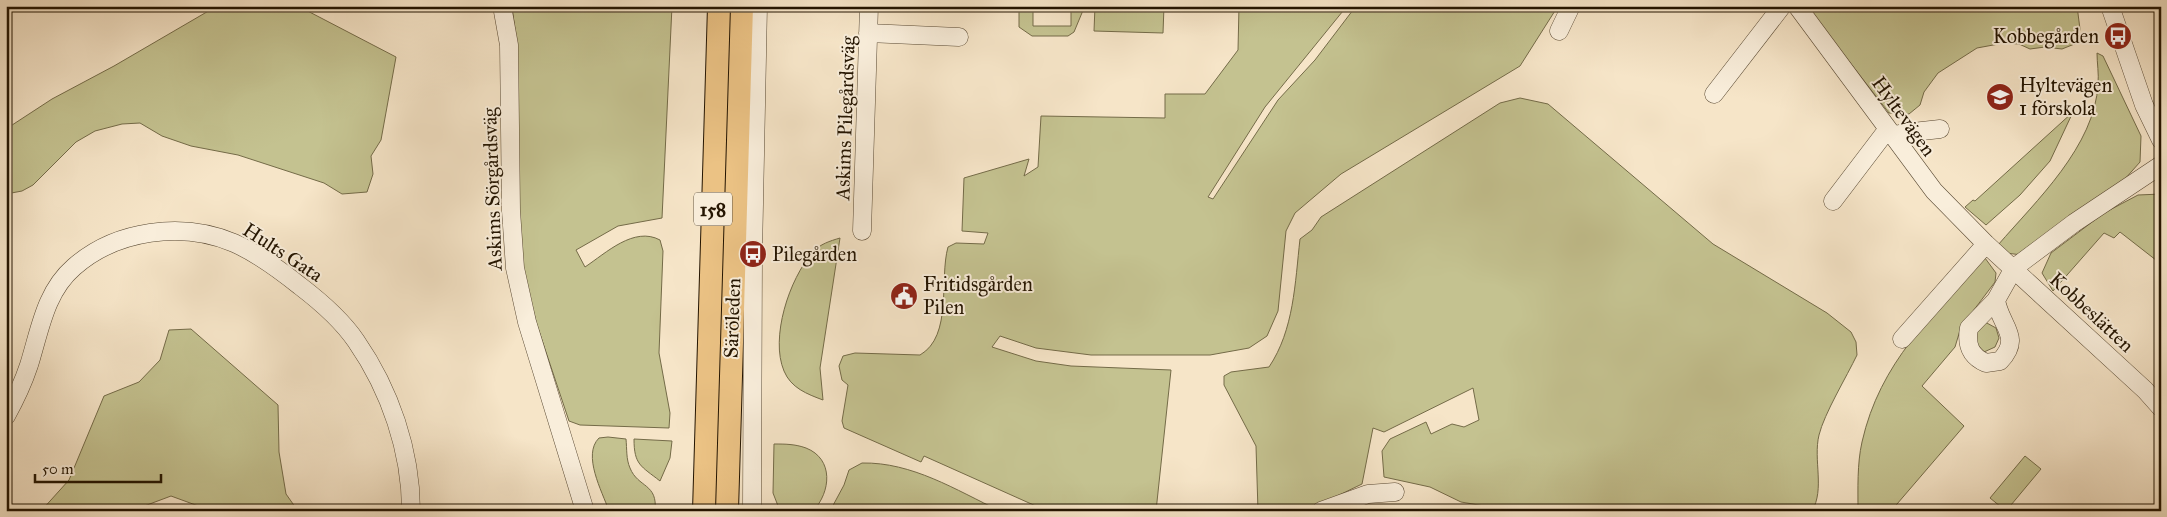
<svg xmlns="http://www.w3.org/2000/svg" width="2167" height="517" viewBox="0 0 2167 517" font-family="'IM FELL Great Primer',serif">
<rect width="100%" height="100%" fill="#f6e5c8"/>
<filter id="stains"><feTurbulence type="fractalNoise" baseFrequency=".004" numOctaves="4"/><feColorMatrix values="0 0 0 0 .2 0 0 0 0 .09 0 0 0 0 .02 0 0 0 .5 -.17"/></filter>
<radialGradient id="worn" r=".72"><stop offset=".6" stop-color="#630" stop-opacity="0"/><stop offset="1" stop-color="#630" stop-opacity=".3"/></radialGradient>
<path fill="#c4c290" stroke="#746b48" d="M 217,6 L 298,6 L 396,57 L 381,140 L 371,156 L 373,174 L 367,192 L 342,194 L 324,183 L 238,155 L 191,146 L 162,136 L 140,123 L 122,124 L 95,131 L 76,142 L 33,185 L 22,191 L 6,194 L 6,129 L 52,99 L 114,66 Z
M 512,6 L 672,6 L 662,218 L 618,226 L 576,250 L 585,267 C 606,253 634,226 660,240 L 663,251 L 659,353 L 670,413 L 669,428 L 580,425 L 569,421 L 536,322 L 523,269 L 519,219 L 517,47 Z
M 1019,6 L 1033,6 L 1033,26 L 1071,26 L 1071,7 L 1084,8 L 1074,32 L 1068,36 L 1032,36 L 1019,27 Z
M 1095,6 L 1164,6 L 1163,33 L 1094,31 Z
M 1239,6 L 1347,6 L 1265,107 L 1208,197 L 1213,199 L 1278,100 L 1315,60 L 1356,6 L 1558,6 L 1520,66 L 1341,174 L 1295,213 L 1286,231 L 1278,311 L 1267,336 L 1249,348 L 1210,355 L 1091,355 L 1036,348 L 1000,336 L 992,347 L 1036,361 L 1071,366 L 1171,370 L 1156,511 L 1047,511 L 924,456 L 921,462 L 844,428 L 842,421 L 848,385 L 842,380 L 839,366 L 843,356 L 855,353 L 920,355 C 953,336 939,279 948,247 L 956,243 L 984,244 L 988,233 L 962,231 L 964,178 L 1029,159 L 1024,176 L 1038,167 L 1041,116 L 1165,118 L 1165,94 L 1205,94 L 1238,50 Z
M 1806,6 L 2077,6 L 2080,29 L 2077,43 L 2062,49 L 2045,47 L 2030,49 L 2019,44 L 2004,43 L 1977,48 L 1938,73 L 1924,92 L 1920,105 L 1909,114 L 1889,113 Z
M 2097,53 L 2103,56 L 2141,136 L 2140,162 L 2124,180 L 2022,255 L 2006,253 L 1998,245 C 2036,201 2095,146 2098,84 C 2099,74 2097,63 2097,53 Z
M 1520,98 L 1548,104 L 1713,244 L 1827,313 L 1851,332 L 1856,342 L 1857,355 C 1847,376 1824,414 1819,435 C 1813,460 1825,489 1812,511 L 1514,511 L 1461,502 L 1430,487 L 1384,477 L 1382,451 L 1390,439 L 1426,422 L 1431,434 L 1452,424 L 1464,427 L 1479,420 L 1473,388 L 1384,432 L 1373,428 L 1362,484 L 1306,511 L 1258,511 L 1256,446 L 1224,385 L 1224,376 L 1231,372 L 1269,367 C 1294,330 1295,283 1300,239 L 1312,230 L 1321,217 L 1500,103 Z
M 2073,112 L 2050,161 L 2020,195 L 1986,225 L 1965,207 L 1973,200 L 1975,201 Z
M 2161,194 L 2161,264 L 2120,232 L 2114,238 L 2104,233 L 2053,291 L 2042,273 L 2051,253 L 2104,213 L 2138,195 Z
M 840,238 L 820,368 L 823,400 C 807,394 791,388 784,371 C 770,338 789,279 813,252 C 820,244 830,241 840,238 Z
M 1985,258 L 1996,273 L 1995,282 L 1961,327 L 1955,347 L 1922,386 L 1964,426 L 1891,511 L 1858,511 C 1858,489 1857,464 1862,442 C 1880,362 1932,316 1985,258 Z
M 1985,322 L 1996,328 L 1999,338 L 1995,347 L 1984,352 L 1970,336 Z
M 191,329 L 278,405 L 279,452 L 286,494 L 298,511 L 212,511 L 171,496 L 131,511 L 41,511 L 69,480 L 104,396 L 139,382 L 160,360 L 169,330 Z
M 608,437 L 626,439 C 627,449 626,459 630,468 C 638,488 658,483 655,511 L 609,511 C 602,491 582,455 599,438 Z
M 634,439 L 672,441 L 670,458 L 660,481 C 641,466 634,465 634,439 Z
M 774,444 C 785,444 795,444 806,448 C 834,459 831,492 813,511 L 780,511 L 773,493 Z
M 2025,456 L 2041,469 L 2006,511 L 1990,498 Z
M 862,463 C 912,462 956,490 1000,511 L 830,511 L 844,485 L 849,470 Z"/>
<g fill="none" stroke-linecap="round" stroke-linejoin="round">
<g stroke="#584832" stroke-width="19">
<path id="minor" d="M 502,6 L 509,45 L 511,211 L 515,268 L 527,322 L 585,511
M 1797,6 L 1934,191 L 1986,244 L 2145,390 L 2161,408
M 2110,6 L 2144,105 L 2161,140
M 1559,31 L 1571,6
M 868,33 L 959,37
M 1714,94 L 1782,6
M 1892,136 L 1904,133 L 1940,129
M 1833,201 L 1887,130
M 862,231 L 869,6
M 1996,300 C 2000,326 2023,337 2000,361 L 1986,363 C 1970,356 1966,345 1969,328 L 1996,300 L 2014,268 L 2074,223 L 2161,165
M 1902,339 L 1986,244
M 6,416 C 15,400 23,383 29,365 C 40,330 45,292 74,267 C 116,230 182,221 234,243 C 257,253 280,270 300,286 C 321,302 341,319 356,341 C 390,390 411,451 411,511
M 752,511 L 753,254 L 758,6
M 1321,511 L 1368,494 L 1395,492"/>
</g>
<g stroke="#231400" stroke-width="24">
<path id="major" d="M 704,511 L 719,6
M 727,511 L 742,6"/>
</g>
<use href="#minor" stroke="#f9eedb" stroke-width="18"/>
<use href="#major" stroke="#ebc284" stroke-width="22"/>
</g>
<defs>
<g id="bus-disc" transform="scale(1.4375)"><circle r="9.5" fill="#8f2418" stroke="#f9eedb"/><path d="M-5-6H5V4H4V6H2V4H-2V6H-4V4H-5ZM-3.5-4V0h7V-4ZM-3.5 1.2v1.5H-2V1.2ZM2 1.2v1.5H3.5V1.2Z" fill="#fff"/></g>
<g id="school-disc" transform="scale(1.4375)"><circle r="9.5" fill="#8f2418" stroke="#f9eedb"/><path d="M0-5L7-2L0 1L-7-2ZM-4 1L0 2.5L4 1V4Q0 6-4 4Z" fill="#fff"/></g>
<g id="civic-disc" transform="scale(1.4375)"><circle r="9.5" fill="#8f2418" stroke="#f9eedb"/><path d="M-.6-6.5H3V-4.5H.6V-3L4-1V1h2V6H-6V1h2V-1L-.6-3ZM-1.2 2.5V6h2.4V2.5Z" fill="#fff"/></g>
</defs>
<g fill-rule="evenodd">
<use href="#bus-disc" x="2118" y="36"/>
<use href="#school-disc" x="2000" y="97"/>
<use href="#bus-disc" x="753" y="254"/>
<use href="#civic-disc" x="904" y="296"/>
</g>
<g text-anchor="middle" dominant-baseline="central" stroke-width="4" stroke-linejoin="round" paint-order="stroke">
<rect fill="#f9eedb" stroke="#635542" stroke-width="1" x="694" y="192.5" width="38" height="33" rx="4"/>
<g font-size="19" font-weight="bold" fill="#231400">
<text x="713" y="209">158</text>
</g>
<g font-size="20" fill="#231400" stroke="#f9eedb" text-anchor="start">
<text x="2099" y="36" text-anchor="end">Kobbegården</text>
<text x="2019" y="85">Hyltevägen<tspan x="2019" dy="23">1 förskola</tspan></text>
<text x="772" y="254">Pilegården</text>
<text x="923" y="284">Fritidsgården<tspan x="923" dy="23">Pilen</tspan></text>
</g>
<g font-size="20" fill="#231400" stroke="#f9eedb">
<text transform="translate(1904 116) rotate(54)">Hyltevägen</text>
<text transform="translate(845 118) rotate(-88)">Askims Pilegårdsväg</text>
<text transform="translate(492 189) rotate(-92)">Askims Sörgårdsväg</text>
<text transform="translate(283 252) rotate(33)">Hults Gata</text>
<text transform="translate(2092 312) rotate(43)">Kobbeslätten</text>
<text transform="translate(732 318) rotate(-88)">Säröleden</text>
</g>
</g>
<rect width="2167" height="517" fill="none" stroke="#f6e5c8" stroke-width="25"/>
<rect x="8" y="8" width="2152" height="502" fill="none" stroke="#231400" stroke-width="2.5"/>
<rect x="12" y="12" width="2142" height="492" fill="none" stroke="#231400"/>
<path d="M35 474v8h126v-8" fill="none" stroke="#231400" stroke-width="2.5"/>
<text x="42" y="474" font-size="15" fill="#231400" stroke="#f9eedb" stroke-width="4" paint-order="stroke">50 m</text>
<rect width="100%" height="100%" filter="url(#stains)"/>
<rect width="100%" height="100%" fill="url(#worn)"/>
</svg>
